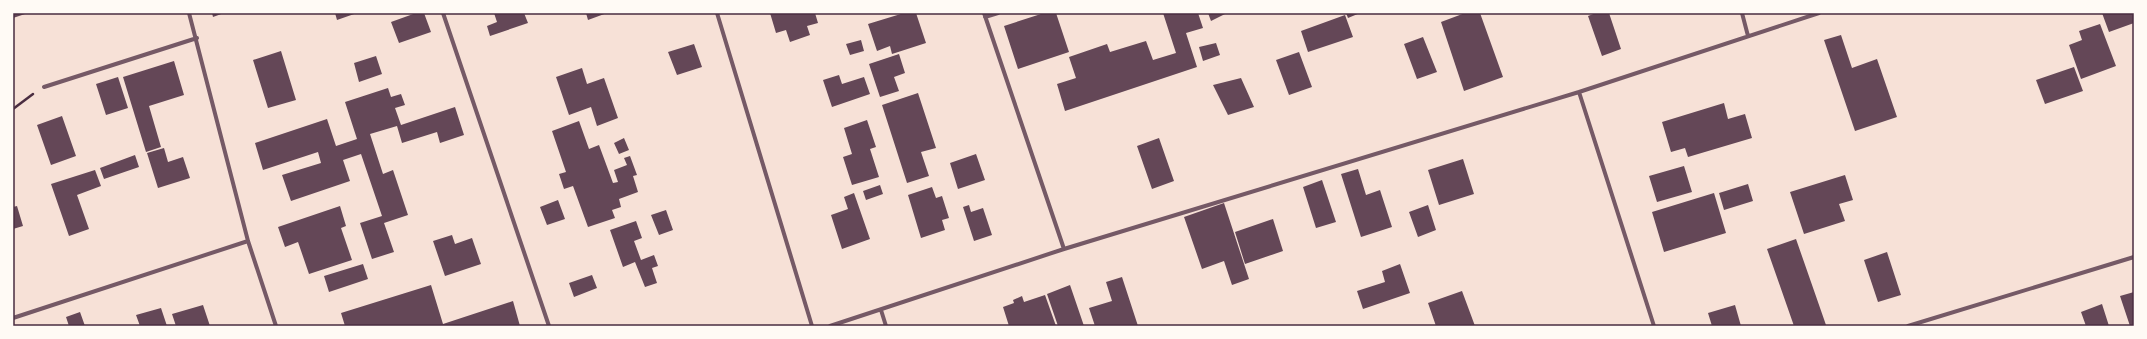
<svg xmlns="http://www.w3.org/2000/svg" width="2147" height="339" viewBox="0 0 2147 339" font-family="'IBM Plex Serif',serif">
<rect width="100%" height="100%" fill="#f7e1d7"/>
<path fill="#644757" d="M 13,13 L 28,13 L 13,18 Z
M 212,13 L 224,13 L 213,17 Z
M 335,13 L 357,13 L 337,20 Z
M 416,13 L 424,13 L 431,32 L 399,43 L 391,22 Z
M 494,13 L 524,13 L 528,23 L 490,36 L 487,26 L 497,22 Z
M 586,13 L 607,13 L 588,20 Z
M 770,13 L 815,13 L 818,23 L 807,26 L 810,35 L 790,42 L 786,30 L 776,33 Z
M 904,13 L 916,13 L 926,43 L 892,54 L 890,46 L 877,51 L 868,24 Z
M 1044,13 L 1056,13 L 1069,52 L 1018,69 L 1004,26 Z
M 1163,13 L 1198,13 L 1203,28 L 1186,33 L 1197,67 L 1065,111 L 1057,84 L 1076,78 L 1069,57 L 1107,44 L 1110,52 L 1146,41 L 1153,60 L 1176,53 Z
M 1208,13 L 1227,13 L 1211,21 Z
M 1346,13 L 1360,13 L 1348,18 Z
M 1465,13 L 1480,13 L 1503,77 L 1464,91 L 1441,22 Z
M 1596,13 L 1609,13 L 1621,49 L 1602,56 L 1588,16 Z
M 2102,13 L 2134,13 L 2134,23 L 2109,32 Z
M 1345,15 L 1353,37 L 1308,52 L 1301,31 Z
M 2100,24 L 2116,66 L 2081,79 L 2069,45 L 2082,40 L 2079,31 Z
M 1841,35 L 1852,68 L 1877,59 L 1897,117 L 1855,131 L 1824,40 Z
M 1423,37 L 1437,72 L 1417,79 L 1404,44 Z
M 861,40 L 864,51 L 850,55 L 846,44 Z
M 1216,43 L 1220,55 L 1203,61 L 1199,47 Z
M 694,44 L 702,67 L 677,75 L 668,52 Z
M 281,51 L 296,100 L 268,108 L 253,60 Z
M 1299,52 L 1312,87 L 1289,95 L 1276,60 Z
M 899,54 L 905,73 L 894,77 L 899,91 L 880,97 L 869,64 Z
M 376,56 L 382,74 L 359,82 L 354,63 Z
M 174,61 L 184,95 L 149,106 L 161,147 L 146,152 L 123,77 Z
M 2074,67 L 2083,91 L 2045,104 L 2036,80 Z
M 582,68 L 587,84 L 604,78 L 618,118 L 597,126 L 591,107 L 569,115 L 556,77 Z
M 839,75 L 842,84 L 864,77 L 870,94 L 832,107 L 823,80 Z
M 118,77 L 128,108 L 106,115 L 96,84 Z
M 1241,78 L 1254,107 L 1228,115 L 1213,85 Z
M 388,88 L 391,97 L 401,94 L 405,105 L 395,108 L 401,125 L 455,107 L 464,135 L 440,143 L 437,132 L 402,143 L 397,126 L 370,134 L 383,174 L 393,170 L 408,215 L 384,223 L 394,252 L 372,259 L 360,223 L 382,216 L 361,154 L 343,160 L 350,181 L 291,201 L 282,175 L 321,163 L 318,152 L 263,170 L 255,143 L 327,119 L 336,146 L 357,139 L 345,102 Z
M 918,93 L 936,148 L 921,152 L 929,176 L 907,183 L 882,105 Z
M 1724,103 L 1728,119 L 1745,114 L 1752,138 L 1688,157 L 1685,148 L 1671,152 L 1662,122 Z
M 62,116 L 76,156 L 51,165 L 37,125 Z
M 867,120 L 876,147 L 870,149 L 879,177 L 852,185 L 843,157 L 852,154 L 844,128 Z
M 579,121 L 589,149 L 599,145 L 613,183 L 618,182 L 614,170 L 627,165 L 624,158 L 630,156 L 637,175 L 633,176 L 638,192 L 619,199 L 621,207 L 612,210 L 615,218 L 588,227 L 573,186 L 564,189 L 559,174 L 566,172 L 552,131 Z
M 624,138 L 629,150 L 619,154 L 614,143 Z
M 1159,138 L 1174,181 L 1152,189 L 1137,146 Z
M 164,148 L 168,162 L 183,157 L 190,178 L 158,188 L 147,153 Z
M 976,154 L 985,180 L 958,189 L 950,163 Z
M 135,155 L 139,167 L 104,179 L 100,168 Z
M 1463,159 L 1474,194 L 1439,205 L 1428,170 Z
M 1684,166 L 1692,192 L 1657,202 L 1649,176 Z
M 1358,169 L 1366,195 L 1380,190 L 1392,227 L 1361,237 L 1341,174 Z
M 95,170 L 101,186 L 77,195 L 89,229 L 69,236 L 51,184 Z
M 1845,175 L 1853,200 L 1839,204 L 1845,221 L 1804,234 L 1790,192 Z
M 1322,180 L 1336,222 L 1316,228 L 1303,187 Z
M 1748,184 L 1753,201 L 1724,210 L 1719,193 Z
M 880,185 L 883,194 L 866,200 L 863,191 Z
M 932,187 L 936,198 L 942,196 L 949,218 L 942,220 L 945,230 L 921,238 L 908,195 Z
M 854,193 L 870,239 L 842,249 L 831,215 L 848,209 L 844,197 Z
M 1714,193 L 1726,233 L 1664,252 L 1652,212 Z
M 558,200 L 565,219 L 547,225 L 540,207 Z
M 1224,203 L 1249,279 L 1232,285 L 1224,261 L 1202,269 L 1184,217 Z
M 969,205 L 971,212 L 983,208 L 992,235 L 974,241 L 963,207 Z
M 1428,205 L 1436,230 L 1418,237 L 1409,212 Z
M 17,206 L 23,226 L 13,229 L 13,207 Z
M 340,206 L 346,226 L 341,228 L 352,260 L 309,274 L 298,242 L 285,247 L 278,227 Z
M 666,210 L 673,230 L 659,235 L 651,215 Z
M 1273,219 L 1283,251 L 1245,264 L 1235,232 Z
M 636,221 L 642,238 L 634,241 L 641,260 L 654,255 L 658,266 L 652,268 L 657,283 L 645,287 L 635,262 L 623,267 L 610,230 Z
M 452,235 L 455,244 L 472,238 L 481,264 L 445,276 L 433,241 Z
M 1796,239 L 1826,325 L 1822,326 L 1794,326 L 1767,249 Z
M 1887,252 L 1901,295 L 1878,302 L 1864,260 Z
M 363,264 L 368,279 L 329,292 L 324,276 Z
M 1400,264 L 1410,293 L 1363,309 L 1357,291 L 1385,282 L 1382,271 Z
M 592,275 L 597,288 L 574,297 L 569,283 Z
M 1122,277 L 1138,326 L 1095,326 L 1089,308 L 1112,301 L 1106,282 Z
M 431,285 L 443,324 L 513,301 L 520,326 L 345,326 L 341,313 Z
M 1070,285 L 1084,326 L 1058,326 L 1047,294 Z
M 1462,291 L 1475,326 L 1436,326 L 1428,303 Z
M 2134,292 L 2134,326 L 2130,326 L 2120,296 Z
M 1045,295 L 1056,326 L 1009,326 L 1003,307 L 1014,303 L 1013,300 L 1022,296 L 1024,302 Z
M 2102,304 L 2109,326 L 2086,326 L 2081,312 Z
M 203,305 L 210,326 L 176,326 L 172,314 Z
M 1735,305 L 1741,326 L 1712,326 L 1708,313 Z
M 161,308 L 167,326 L 140,326 L 136,315 Z
M 80,312 L 85,326 L 69,326 L 66,317 Z"/>
<g fill="none" stroke-linecap="round" stroke-linejoin="round">
<path stroke="#4a2c40" stroke-width="2.5" d="M 13,109 L 33,94"/>
<path stroke="#755966" stroke-width="4" d="M 189,13 L 248,241 L 276,326
M 443,13 L 549,326
M 717,13 L 812,326
M 984,13 L 1064,249
M 1742,13 L 1748,36
M 985,17 L 998,13
M 44,87 L 197,38
M 1579,92 L 1654,326
M 881,310 L 886,326
M 13,318 L 248,241
M 830,326 L 1064,249 L 1579,92 L 1819,13
M 1908,326 L 2134,257"/>
</g>
<rect width="2147" height="339" fill="none" stroke="#fffaf5" stroke-width="28"/>
<rect x="14" y="14" width="2119" height="311" fill="none" stroke="#4a2c40" stroke-width="1.5"/>
</svg>
